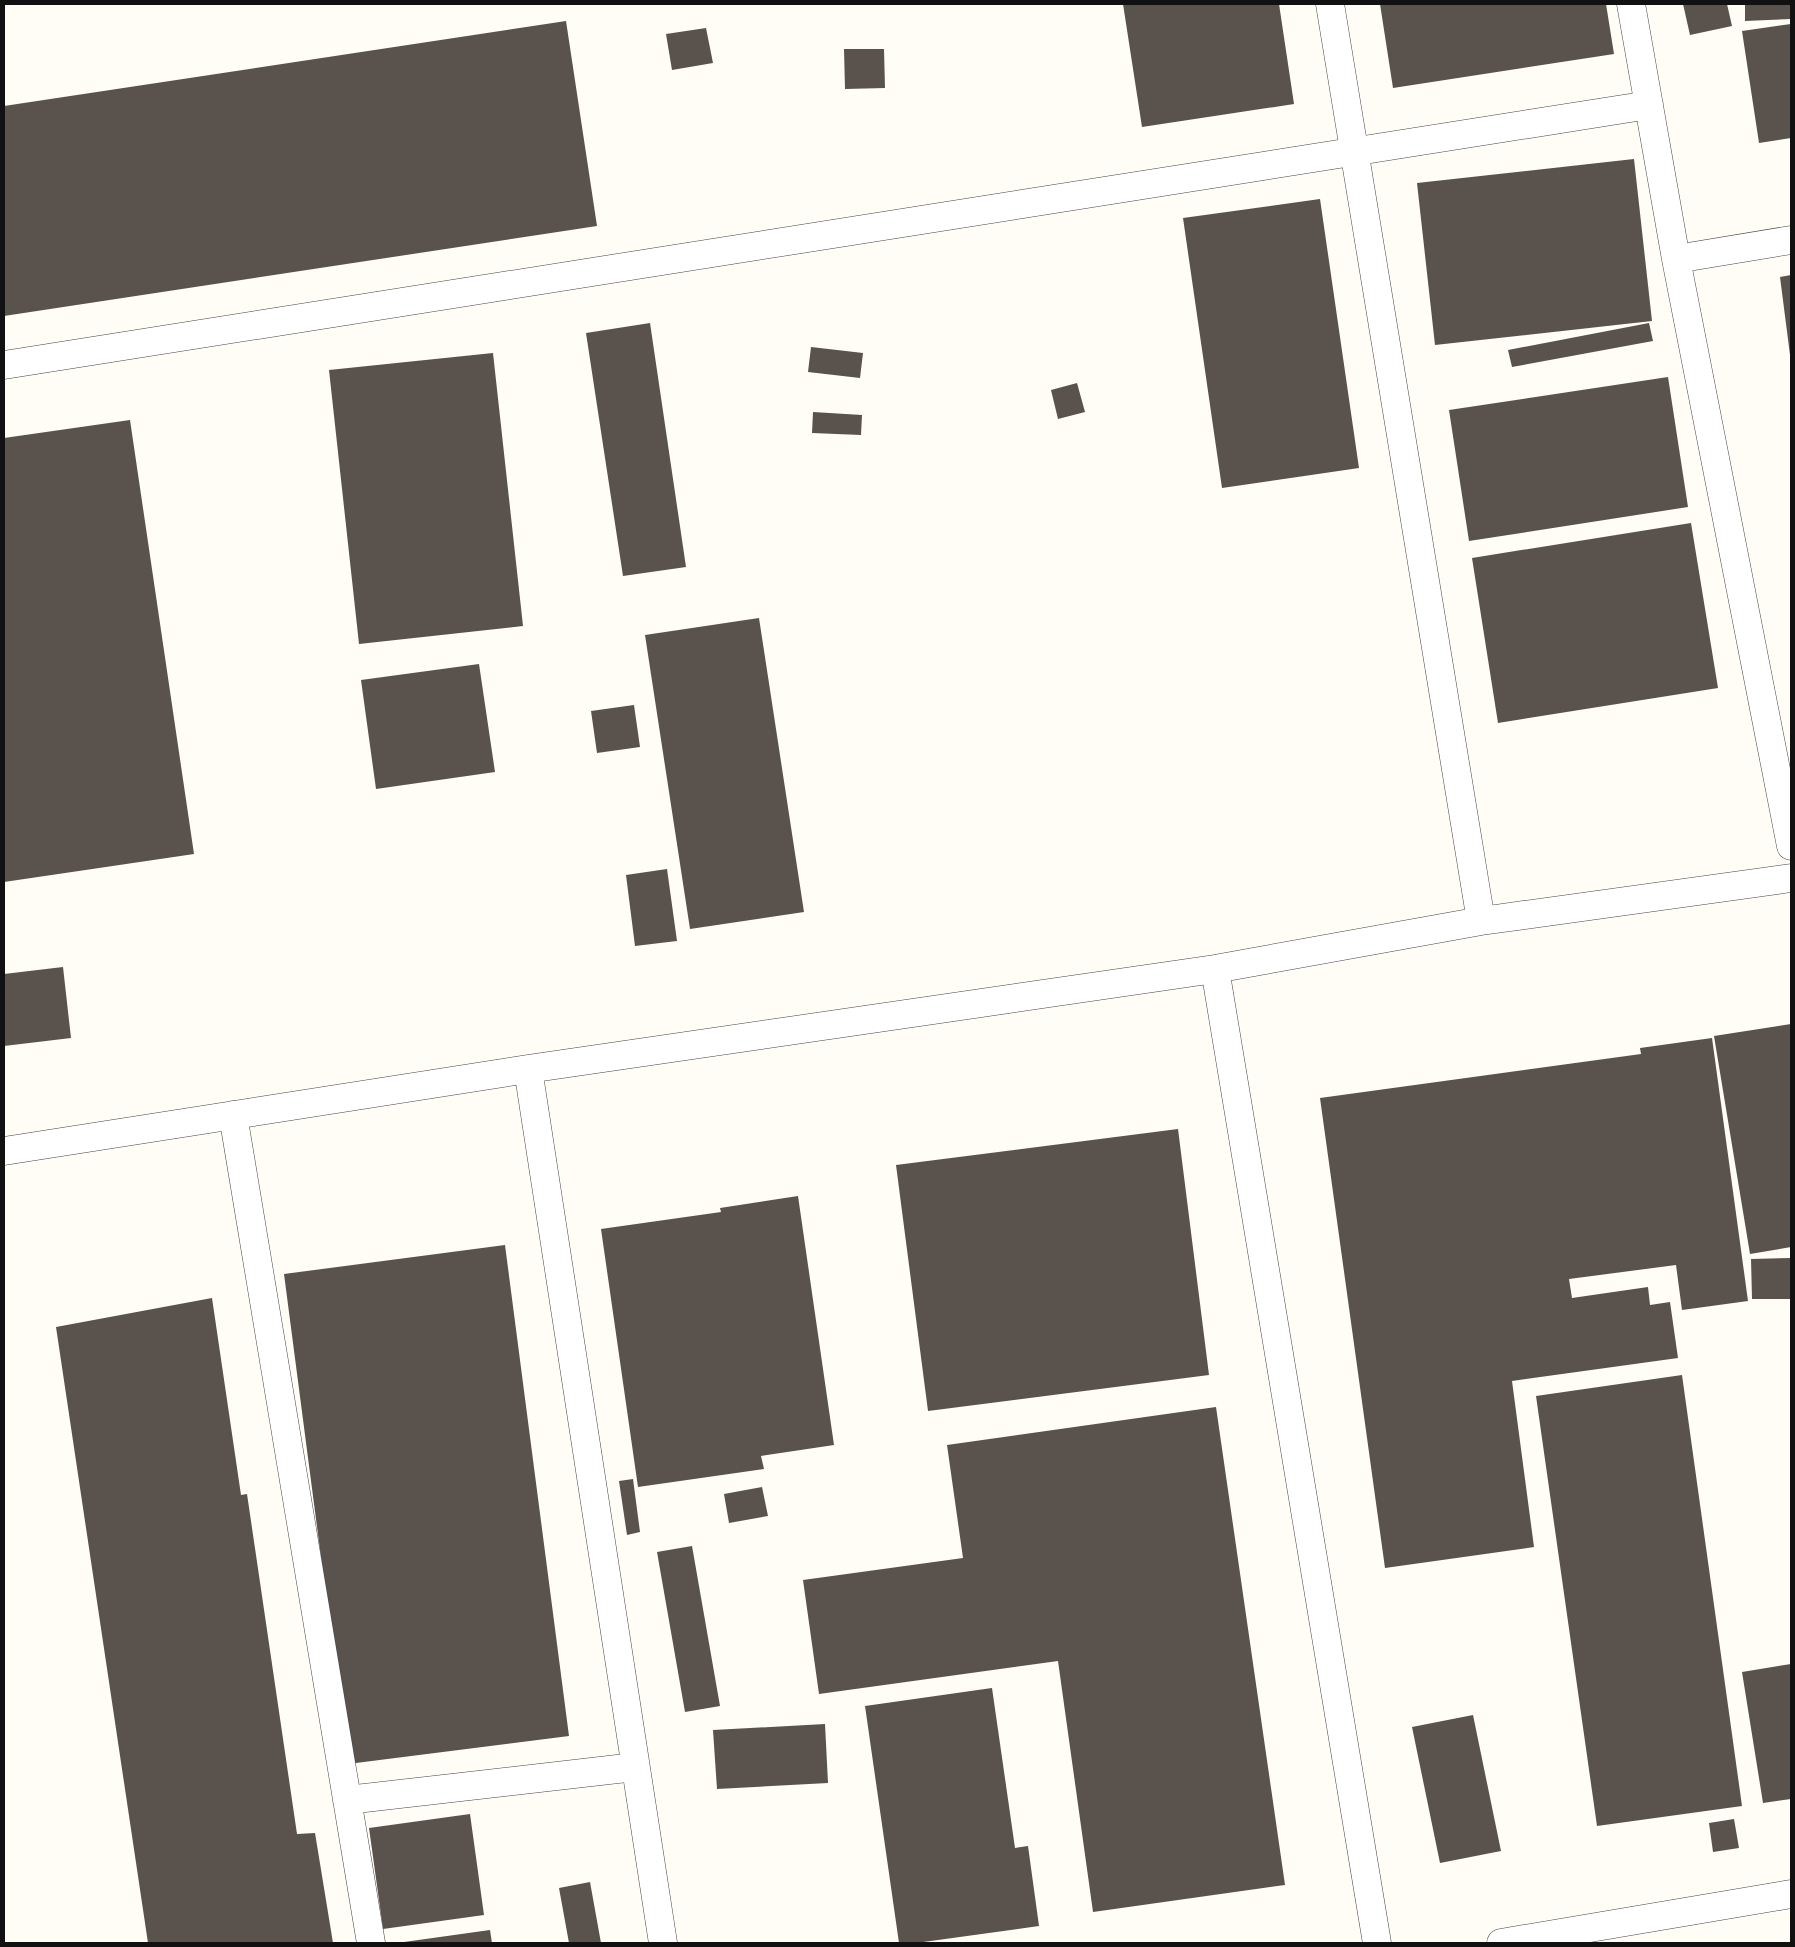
<svg xmlns="http://www.w3.org/2000/svg" width="1795" height="1947" viewBox="0 0 1795 1947" font-family="'Times New Roman',serif">
<rect width="100%" height="100%" fill="#fffdf5"/>
<path fill="#5a524d" d="M 1123,4 L 1279,4 L 1294,104 L 1142,127 Z
M 1380,4 L 1606,4 L 1614,54 L 1393,88 Z
M 1683,4 L 1727,4 L 1732,26 L 1690,35 Z
M 1745,4 L 1791,4 L 1791,19 L 1745,21 Z
M 566,21 L 597,226 L 4,316 L 4,106 Z
M 1791,24 L 1791,138 L 1759,143 L 1742,31 Z
M 706,28 L 713,63 L 672,70 L 666,34 Z
M 844,49 L 884,49 L 885,88 L 845,89 Z
M 1634,159 L 1652,321 L 1435,345 L 1417,183 Z
M 1320,199 L 1359,468 L 1222,488 L 1183,218 Z
M 1791,275 L 1791,355 L 1790,355 L 1780,277 Z
M 650,323 L 686,567 L 623,576 L 586,333 Z
M 1649,323 L 1653,341 L 1512,367 L 1508,350 Z
M 811,347 L 863,353 L 860,378 L 808,372 Z
M 493,353 L 523,626 L 359,644 L 329,370 Z
M 1668,377 L 1688,507 L 1469,541 L 1449,410 Z
M 1077,383 L 1085,412 L 1058,419 L 1051,390 Z
M 813,412 L 862,415 L 861,435 L 812,433 Z
M 130,420 L 194,854 L 4,882 L 4,438 Z
M 1691,523 L 1718,688 L 1498,723 L 1472,558 Z
M 759,618 L 804,912 L 690,929 L 645,635 Z
M 479,664 L 495,772 L 376,789 L 361,680 Z
M 634,705 L 640,747 L 597,753 L 591,711 Z
M 667,869 L 677,941 L 635,946 L 626,875 Z
M 63,967 L 71,1038 L 4,1046 L 4,974 Z
M 1791,1024 L 1791,1247 L 1750,1254 L 1714,1036 Z
M 1712,1038 L 1748,1301 L 1682,1310 L 1676,1265 L 1569,1279 L 1572,1298 L 1648,1287 L 1650,1305 L 1670,1302 L 1678,1358 L 1512,1381 L 1534,1547 L 1385,1568 L 1320,1098 L 1641,1054 L 1640,1048 Z
M 1178,1129 L 1209,1375 L 928,1411 L 896,1165 Z
M 798,1196 L 834,1445 L 761,1456 L 764,1469 L 638,1487 L 601,1229 L 721,1212 L 720,1208 Z
M 505,1245 L 569,1736 L 348,1764 L 284,1274 Z
M 1791,1258 L 1791,1299 L 1752,1299 L 1751,1259 Z
M 212,1298 L 241,1495 L 247,1494 L 297,1834 L 315,1833 L 333,1943 L 148,1943 L 56,1327 Z
M 1682,1375 L 1742,1806 L 1597,1826 L 1536,1396 Z
M 1216,1407 L 1285,1885 L 1093,1912 L 1058,1661 L 819,1694 L 803,1580 L 963,1558 L 947,1445 Z
M 633,1479 L 640,1532 L 627,1535 L 619,1481 Z
M 762,1487 L 768,1516 L 729,1523 L 724,1494 Z
M 692,1546 L 720,1706 L 685,1712 L 657,1552 Z
M 1791,1664 L 1791,1799 L 1763,1803 L 1742,1672 Z
M 992,1688 L 1015,1848 L 1028,1846 L 1039,1926 L 916,1943 L 899,1943 L 865,1706 Z
M 1473,1715 L 1501,1851 L 1440,1863 L 1412,1727 Z
M 825,1724 L 828,1783 L 717,1789 L 713,1730 Z
M 470,1814 L 484,1915 L 383,1929 L 369,1828 Z
M 1734,1819 L 1739,1848 L 1713,1852 L 1709,1823 Z
M 590,1882 L 601,1943 L 569,1943 L 559,1888 Z
M 490,1930 L 492,1943 L 404,1943 L 404,1942 Z"/>
<g fill="none" stroke-linecap="round" stroke-linejoin="round">
<g stroke="#444" stroke-width="29">
<path id="street" d="M 1330,4 L 1481,921
M 1631,4 L 1676,259 L 1791,846
M 1676,259 L 1791,240
M 4,365 L 1649,105
M 1215,969 L 1377,1943
M 528,1069 L 663,1943
M 233,1115 L 371,1943
M 4,1151 L 528,1069 L 1215,969 L 1481,921 L 1791,878
M 347,1800 L 635,1767
M 1501,1943 L 1791,1894"/>
</g>
<use href="#street" stroke="#fff" stroke-width="28"/>
</g>
<rect width="1795" height="1947" fill="none" stroke="#111111" stroke-width="10"/>
</svg>
